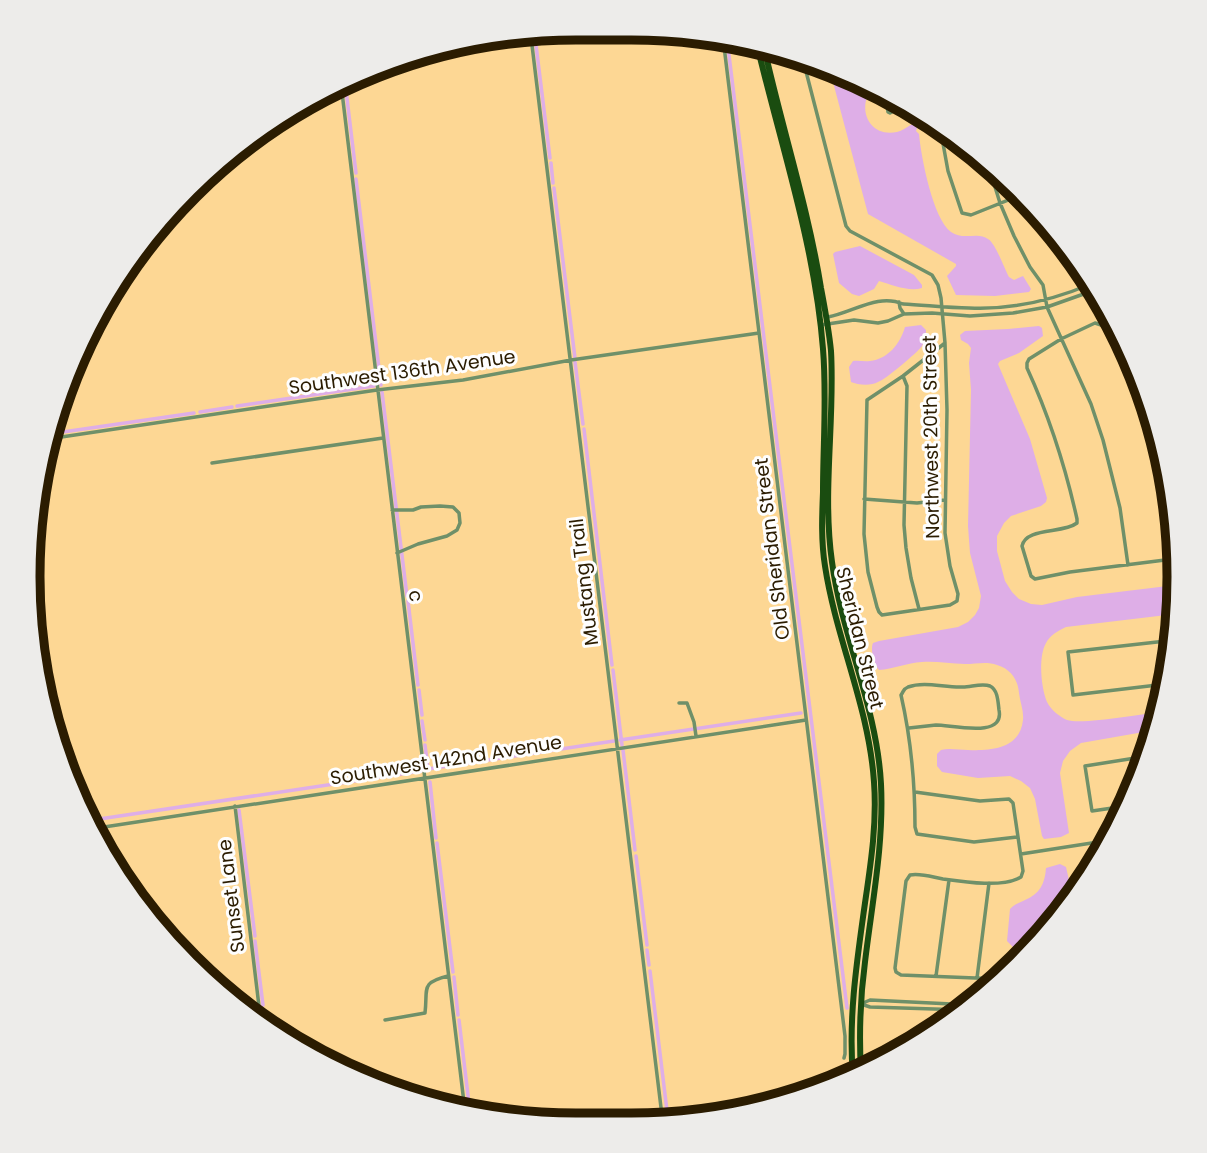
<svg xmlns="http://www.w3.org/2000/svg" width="1207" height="1153" viewBox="0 0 1207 1153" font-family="Poppins,sans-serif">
<rect width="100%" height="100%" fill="#fdd794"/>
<path fill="#deaee7" d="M 829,67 L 873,87 C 856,107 868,138 897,132 C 902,131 907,127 912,124 L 916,125 L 917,128 L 916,131 L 919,134 C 921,157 933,219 951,232 C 964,241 978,231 988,239 C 996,244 1004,268 1009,277 L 1014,280 L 1023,276 L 1031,289 L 1029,292 L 995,296 L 956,295 L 947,276 L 956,266 L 956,264 L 868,214 Z
M 860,246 L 914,275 L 922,285 L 922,288 C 909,292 892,285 879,281 L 874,289 L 859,296 L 852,294 L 839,283 L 833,254 L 835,252 Z
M 921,325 L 926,330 C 926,336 925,341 922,346 C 918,352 885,380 878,382 C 871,386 858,385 851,382 L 849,367 L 853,361 C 859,360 864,362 870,361 C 888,359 900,344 905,327 Z
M 1039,326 L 1042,328 L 1043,336 L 1019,353 L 1000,361 L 998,364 L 1030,439 L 1047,498 L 1046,502 L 1041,506 L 1011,516 L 1004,523 L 997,536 L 997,551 L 1005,581 L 1012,592 L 1019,599 L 1031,604 L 1042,605 L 1077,597 L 1176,585 L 1175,614 L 1066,627 C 1058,631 1050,635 1046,643 C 1038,657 1041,688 1047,702 C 1051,710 1060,717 1067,720 C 1082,725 1141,714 1159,712 L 1155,730 L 1081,743 L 1070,751 L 1063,761 L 1060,773 L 1069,833 L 1061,837 L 1044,839 L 1042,836 L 1035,799 L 1030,788 L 1021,781 L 1010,776 L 978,778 L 942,772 L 937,766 L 937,754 L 941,750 C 949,748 959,750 968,750 C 991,751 1020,749 1023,720 C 1024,711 1020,702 1019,693 C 1018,680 1011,669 997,665 C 987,661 976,664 965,664 C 950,664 937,661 922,662 C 907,663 893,669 879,670 C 874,664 870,650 873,643 L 879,641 L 958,627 L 968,622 L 975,615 L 979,608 L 981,596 L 970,553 L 968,526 L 971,390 L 969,363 L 971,348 L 968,344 L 961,340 L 960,335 L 965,331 L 1008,329 Z
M 1060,864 L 1066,867 C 1068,876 1071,886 1070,895 C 1067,913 1041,940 1027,953 L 1013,947 L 1007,941 L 1010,909 C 1015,904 1019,903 1025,900 C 1040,894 1045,883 1046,868 Z"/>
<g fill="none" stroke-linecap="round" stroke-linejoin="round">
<path stroke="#deaee7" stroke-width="3.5" d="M 535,37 L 550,158
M 727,39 L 847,1008
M 345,82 L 356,173
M 551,163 L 553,183
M 356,179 L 381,385
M 554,188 L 575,358
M 575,362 L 583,424
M 382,392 L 407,596
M 237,406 L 374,386
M 200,412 L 232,407
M 584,429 L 612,665
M 49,434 L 194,413
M 408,601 L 418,685
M 613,670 L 622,745
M 419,690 L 422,715
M 422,721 L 425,740
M 620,740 L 801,713
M 425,745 L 428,769 L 614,741
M 623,750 L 635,850
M 430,782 L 436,838
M 239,810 L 255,936
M 86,821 L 421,771
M 437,843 L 453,972
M 636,856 L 647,945
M 255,941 L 263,1005
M 647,950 L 649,965
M 650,971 L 668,1119
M 454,977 L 458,1015
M 264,1010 L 266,1026
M 459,1020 L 470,1112
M 640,1124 L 783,1102"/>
<path stroke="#6f9069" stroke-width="3.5" d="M 531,37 L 663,1124
M 723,38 L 845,1036 L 845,1054 L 844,1058
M 802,56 L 846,226 L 850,231 L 932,275 L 938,285 L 941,298 L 945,343 L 947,410 L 945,533 L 950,566 L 958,594 L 957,601 L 950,605 L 882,615 L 879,612 L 877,607 L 868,572 L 864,534 L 867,400 L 903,376 L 945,343
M 341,84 L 465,1111
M 893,103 L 894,111 L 890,113 L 888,112 L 887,106 C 891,103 898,102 903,101
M 940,127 L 948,171 L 962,213 L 971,215 L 1021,195
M 987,161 L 1000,203 L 1014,236 L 1030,267 L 1043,285 L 1047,307 L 1091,404 L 1103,440 L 1120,508 L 1128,565
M 1058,234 L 1061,241 L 1063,256
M 899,302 L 900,308 L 904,314
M 828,317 C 854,312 878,293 903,304 C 925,305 947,308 969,308 C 1010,310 1053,300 1091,284
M 1095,323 L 1104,326 L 1109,334 C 1137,395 1160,459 1168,526 C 1170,536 1173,548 1169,558 L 1165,560 L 1070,572 L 1035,579 L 1031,576 L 1022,546 C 1026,527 1063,534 1077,523 L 1077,519 C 1065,465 1050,418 1027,368 L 1027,363 L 1029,359 L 1061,339 Z
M 821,325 L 854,320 L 878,323 L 888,321 L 904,314 L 932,313 L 970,316 L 1013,313 L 1047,307 L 1095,290
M 903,376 L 907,386 L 904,525 L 906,548 L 911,578 L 919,609
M 48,439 L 377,390 L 463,380 L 571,360 L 759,333
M 212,463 L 383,438
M 864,499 L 917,503 L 944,500
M 392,510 L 413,510 L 421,507 L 440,506 L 453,507 L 459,513 L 460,523 L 457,530 L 447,536 L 418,544 L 397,553
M 1166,684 L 1073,695 L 1068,652 L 1175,640
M 679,703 L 687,703 L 694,722 L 696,736
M 909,728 C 918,727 927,726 936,725 C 952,725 1005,739 999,710 C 998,702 998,690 990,686 C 982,683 971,687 963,687 C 945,688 925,681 908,687 C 903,689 904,691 901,695 C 911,739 915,782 915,827 L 917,834 L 974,842 L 1017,837
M 915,792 L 980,801 L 1009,799 L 1013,803 L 1023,871 L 1021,877 C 1003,888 964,882 943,879 C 932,877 921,873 910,875 L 906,881 L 895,968 L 896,972 L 901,975 L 1000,979
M 235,806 L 261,1023
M 1126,806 L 1092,811 L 1085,766 L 1148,756
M 91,829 L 806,720
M 1021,854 L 1111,840
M 936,976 L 949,880
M 977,978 L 989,883
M 863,1003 L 870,1000 L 972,1005
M 861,1004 L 870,1007 L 966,1010
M 385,1020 L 425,1013 C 428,988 420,983 448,976"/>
<path stroke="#1a4c10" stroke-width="6" d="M 757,45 C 781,146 815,246 823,349 C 827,397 823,445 823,492 C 822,516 821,541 825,566 C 836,639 869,707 874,782 C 877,823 871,862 865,903 C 857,960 848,1018 853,1076
M 764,47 C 782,128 808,207 821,288 C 825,309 829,330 831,351 C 835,421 822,492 832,562 C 842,637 877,707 881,784 C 884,844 872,903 865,962 C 860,999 859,1036 861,1073"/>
</g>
<g text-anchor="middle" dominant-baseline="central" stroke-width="6" stroke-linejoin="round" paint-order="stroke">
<g font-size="19" fill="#2b1c01" stroke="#fefefe">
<text transform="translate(402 372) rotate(-8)">Southwest 136th Avenue</text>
<text transform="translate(931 437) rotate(-91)">Northwest 20th Street</text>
<text transform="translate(772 549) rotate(-97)">Old Sheridan Street</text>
<text transform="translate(584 582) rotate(-97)">Mustang Trail</text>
<text transform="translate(416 596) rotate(83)">c</text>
<text transform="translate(860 638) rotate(76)">Sheridan Street</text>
<text transform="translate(446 760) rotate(-9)">Southwest 142nd Avenue</text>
<text transform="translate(231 896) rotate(-97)">Sunset Lane</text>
</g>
</g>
<path d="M0 0H1207V1153H0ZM576 40H631A536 536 0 0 1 1167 576V577A536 536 0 0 1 631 1113H576A536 536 0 0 1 40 577V576A536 536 0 0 1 576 40Z" fill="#edecea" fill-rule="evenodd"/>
<path fill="none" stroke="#2b1c01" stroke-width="9" d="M576 40H631A536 536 0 0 1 1167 576V577A536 536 0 0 1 631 1113H576A536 536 0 0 1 40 577V576A536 536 0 0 1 576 40Z"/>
</svg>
